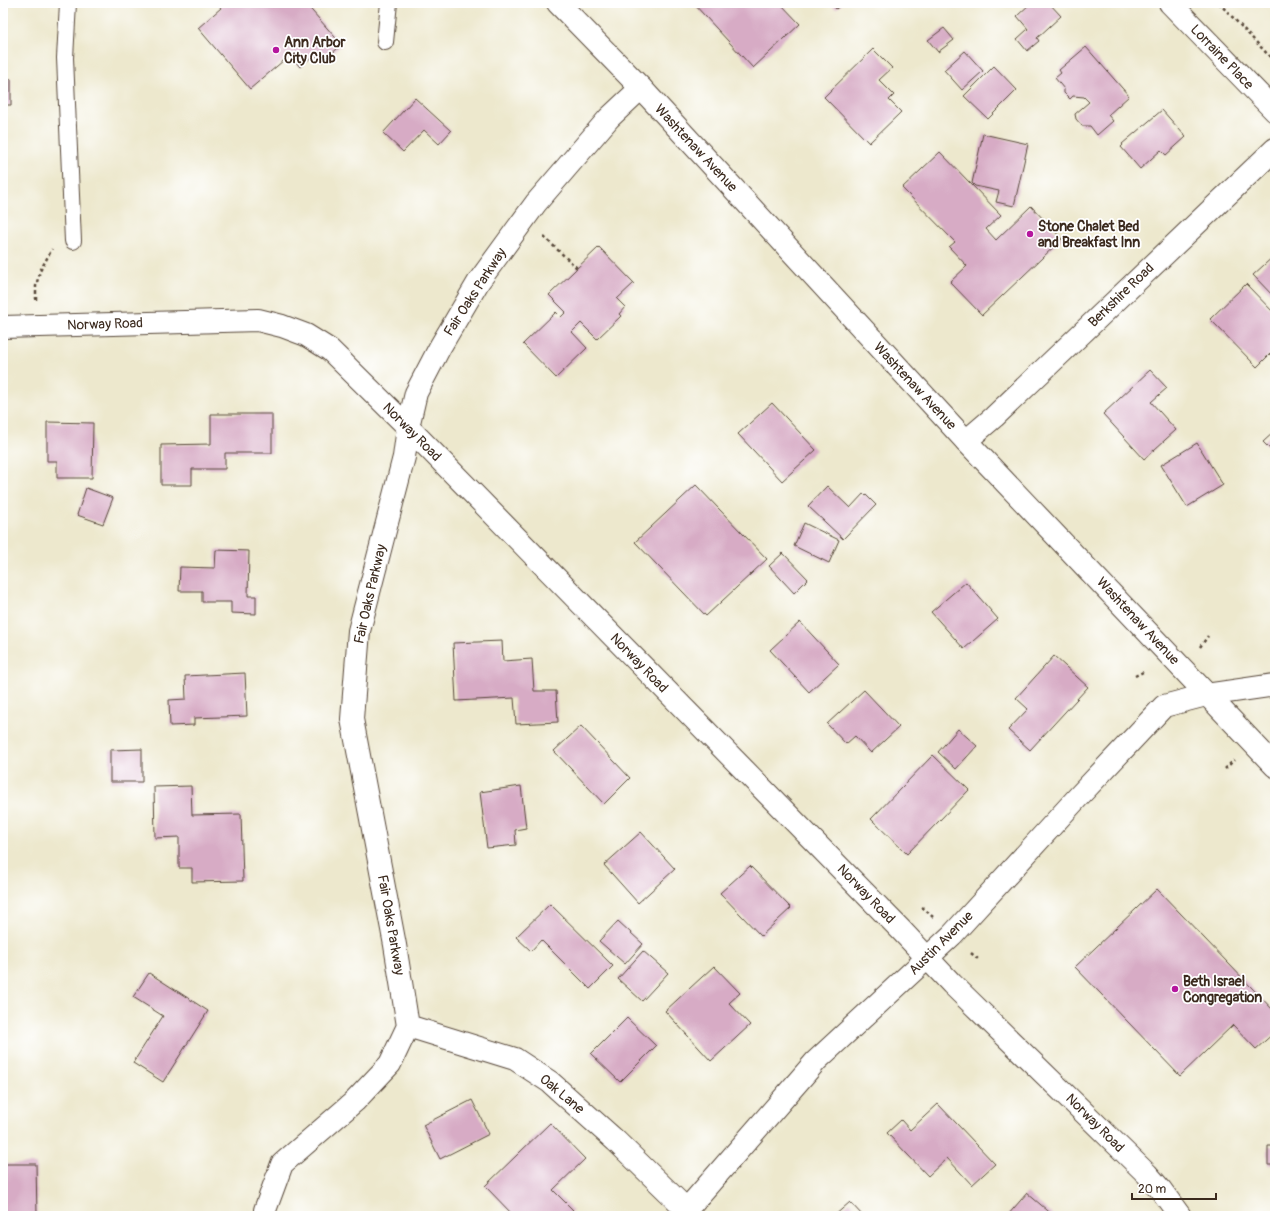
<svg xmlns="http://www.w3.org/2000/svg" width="1278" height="1219" viewBox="0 0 1278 1219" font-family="Pangolin,sans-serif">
<rect width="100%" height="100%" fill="#fff"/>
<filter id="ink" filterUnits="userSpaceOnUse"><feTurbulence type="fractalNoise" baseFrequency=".025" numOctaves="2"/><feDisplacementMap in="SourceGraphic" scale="8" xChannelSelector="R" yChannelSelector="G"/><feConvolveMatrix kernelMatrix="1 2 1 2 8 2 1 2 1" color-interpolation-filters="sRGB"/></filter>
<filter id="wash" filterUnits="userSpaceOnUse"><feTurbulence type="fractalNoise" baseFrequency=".012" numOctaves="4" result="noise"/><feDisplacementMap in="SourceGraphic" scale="16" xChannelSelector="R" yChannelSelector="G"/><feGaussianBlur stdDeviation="0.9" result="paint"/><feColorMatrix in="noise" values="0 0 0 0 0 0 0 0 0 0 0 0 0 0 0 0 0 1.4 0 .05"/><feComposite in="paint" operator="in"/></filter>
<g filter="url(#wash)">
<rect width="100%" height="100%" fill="#ede8cd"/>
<g id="blocks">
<path fill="#d7abc5" d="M 217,3 L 305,3 L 342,45 L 321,62 L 315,54 L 300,67 L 290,55 L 250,89 L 198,28 L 221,8 Z
M 693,3 L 780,3 L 800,24 L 753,68 Z
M 830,3 L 843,3 L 836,9 Z
M 1031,3 L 1049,3 L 1061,16 L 1037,38 L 1039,41 L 1027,51 L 1017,39 L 1028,29 L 1017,16 Z
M 944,28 L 954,40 L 938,52 L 928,40 Z
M 1086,47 L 1129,96 L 1108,115 L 1113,121 L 1097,135 L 1090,126 L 1082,126 L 1076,119 L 1075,114 L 1089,102 L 1084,97 L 1073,96 L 1070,99 L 1064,93 L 1064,89 L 1055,78 L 1061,73 L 1059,70 Z
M 873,49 L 892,68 L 879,80 L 894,95 L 889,100 L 901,112 L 869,143 L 824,97 Z
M 965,51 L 983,71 L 962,90 L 944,70 Z
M 994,66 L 1017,90 L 988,119 L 964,96 Z
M 3,79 L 11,79 L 11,105 L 3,105 Z
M 415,98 L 451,131 L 439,144 L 424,130 L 403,152 L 383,133 Z
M 1162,110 L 1186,137 L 1166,155 L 1161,150 L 1140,169 L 1121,147 L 1123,145 L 1122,144 Z
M 983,134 L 1028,144 L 1014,206 L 996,202 L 999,191 L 975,186 L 972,183 Z
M 940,152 L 1001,215 L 986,229 L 996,240 L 1031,206 L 1062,239 L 982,315 L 950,282 L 967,266 L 949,247 L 955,242 L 902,188 Z
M 599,247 L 634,283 L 617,299 L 625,307 L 619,314 L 621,316 L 597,339 L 581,323 L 572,332 L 587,348 L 556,378 L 523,344 L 556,312 L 561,317 L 566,312 L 549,295 Z
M 1275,255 L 1275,298 L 1253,275 Z
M 1246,284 L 1275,314 L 1275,349 L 1257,367 L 1210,319 Z
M 1150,370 L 1167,388 L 1151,402 L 1176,430 L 1144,459 L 1103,414 Z
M 772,403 L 816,450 L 782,481 L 738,434 Z
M 211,414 L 272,414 L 272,453 L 225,453 L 225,469 L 192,469 L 192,485 L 161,485 L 161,445 L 211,444 Z
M 47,422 L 93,423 L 92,478 L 57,478 L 57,461 L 47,461 Z
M 1275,431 L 1275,454 L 1263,442 Z
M 1197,443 L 1223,485 L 1187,507 L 1161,465 Z
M 696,485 L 767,559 L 706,616 L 635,542 Z
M 827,486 L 850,508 L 864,493 L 876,505 L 843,539 L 808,506 Z
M 86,488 L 113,498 L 103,524 L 77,515 Z
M 804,523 L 839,540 L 829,563 L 794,546 Z
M 216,550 L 249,551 L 248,596 L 256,596 L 256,614 L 231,613 L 231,602 L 202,602 L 202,591 L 179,591 L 180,567 L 215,568 Z
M 783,553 L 808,579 L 794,593 L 769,566 Z
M 966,582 L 998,619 L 964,649 L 931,612 Z
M 800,622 L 839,664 L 809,692 L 770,650 Z
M 502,641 L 503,661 L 532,659 L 534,691 L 556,691 L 558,722 L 516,724 L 514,698 L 456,701 L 453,643 Z
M 1054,656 L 1088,687 L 1030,750 L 1008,730 L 1028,709 L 1016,698 Z
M 245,673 L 247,716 L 194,718 L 194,725 L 170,726 L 169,700 L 186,699 L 185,676 Z
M 864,690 L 899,727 L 871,753 L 855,736 L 846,744 L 827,724 Z
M 581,726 L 630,778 L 604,804 L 554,751 Z
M 958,729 L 977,746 L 956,769 L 938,752 Z
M 142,749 L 142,782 L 110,782 L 110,750 Z
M 933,755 L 969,790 L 907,854 L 871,819 Z
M 191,786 L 192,815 L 241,814 L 243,881 L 192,882 L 192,868 L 179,868 L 179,837 L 155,838 L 154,787 Z
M 521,786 L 526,828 L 515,830 L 516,845 L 487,848 L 480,792 Z
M 641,832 L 675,869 L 638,903 L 604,865 Z
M 750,866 L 791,908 L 761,936 L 720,893 Z
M 1157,889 L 1275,1012 L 1275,1032 L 1256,1049 L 1233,1025 L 1180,1076 L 1075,967 Z
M 550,904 L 613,966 L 590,989 L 541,940 L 531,951 L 516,937 Z
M 618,921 L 643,944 L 625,964 L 599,941 Z
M 643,951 L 668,973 L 642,1001 L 618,979 Z
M 714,966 L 740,993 L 729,1003 L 750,1025 L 711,1061 L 665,1011 Z
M 149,973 L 208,1011 L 163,1082 L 133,1063 L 163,1016 L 133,997 Z
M 627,1018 L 656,1046 L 620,1082 L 591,1054 Z
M 472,1100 L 489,1134 L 440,1159 L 423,1125 Z
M 938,1104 L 995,1164 L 972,1185 L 947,1158 L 928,1176 L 887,1133 L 901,1120 L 910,1130 Z
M 550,1123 L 585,1159 L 553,1190 L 573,1210 L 567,1216 L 514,1216 L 485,1186 Z
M 1268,1146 L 1275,1146 L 1275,1165 L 1268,1165 Z
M 3,1164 L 36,1164 L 37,1216 L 3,1216 Z
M 1027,1193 L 1054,1216 L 1007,1216 Z
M 850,1202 L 863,1216 L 834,1216 Z"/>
</g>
</g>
<g filter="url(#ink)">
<use href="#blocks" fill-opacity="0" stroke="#564638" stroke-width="1"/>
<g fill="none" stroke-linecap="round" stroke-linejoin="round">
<g stroke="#564638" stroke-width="18">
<path id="service" d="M 68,3 L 65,58 L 73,241
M 385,42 L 389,3"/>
</g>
<g stroke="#564638" stroke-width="24">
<path id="minor" d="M 1170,3 L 1275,111
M 3,327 L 258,320 L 282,326 L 306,335 L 330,350 L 408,427 L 900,929 L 952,984 L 1147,1174 L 1161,1190 L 1180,1216
M 966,441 L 994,417 L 1275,149
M 408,1026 L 515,1059 L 550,1082 L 616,1141 L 687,1210
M 265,1216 L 265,1210 L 282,1164 L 355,1101 L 390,1064 L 408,1026 L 395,945 L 352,719 L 359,631 L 404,457 L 408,427 L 416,393 L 440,347 L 479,281 L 536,203 L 609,118 L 641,88
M 681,1216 L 816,1061 L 952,935 L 1079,796 L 1164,706 L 1206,695 L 1275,685"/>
</g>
<g stroke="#564638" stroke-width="24">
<path id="primary" d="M 558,3 L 641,88 L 966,441 L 1275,766"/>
</g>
<path stroke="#564638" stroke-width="2.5" stroke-dasharray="3 3" stroke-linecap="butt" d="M 1219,3 L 1275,62
M 544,237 L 577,268
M 36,300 L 36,286 L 40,271 L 52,249
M 1200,647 L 1208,636
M 1135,676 L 1143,672
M 1225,769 L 1234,760
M 922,907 L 933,917
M 971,953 L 978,959"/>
<use href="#service" stroke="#fff" stroke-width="16"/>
<use href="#minor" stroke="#fff" stroke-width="22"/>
<use href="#primary" stroke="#fff" stroke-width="22"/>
</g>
</g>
<g fill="#b5179e" stroke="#fff" stroke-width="1.5">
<circle cx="276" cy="50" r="4"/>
<circle cx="1030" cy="234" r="4"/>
<circle cx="1175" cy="989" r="4"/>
</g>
<g text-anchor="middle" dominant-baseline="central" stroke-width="3.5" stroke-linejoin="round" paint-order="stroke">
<g font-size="14" font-weight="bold" fill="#3b2a1e" stroke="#fff" text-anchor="start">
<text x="284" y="42">Ann Arbor<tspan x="284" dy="16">City Club</tspan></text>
<text x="1038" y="226">Stone Chalet Bed<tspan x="1038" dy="16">and Breakfast Inn</tspan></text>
<text x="1183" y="981">Beth Israel<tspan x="1183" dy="16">Congregation</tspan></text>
</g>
<g font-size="14" fill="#3b2a1e" stroke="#fff">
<text transform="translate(1222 57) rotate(46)">Lorraine Place</text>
<text transform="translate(696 148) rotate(47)">Washtenaw Avenue</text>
<text transform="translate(475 292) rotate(-57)">Fair Oaks Parkway</text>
<text transform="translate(1121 295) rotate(-44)">Berkshire Road</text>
<text transform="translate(105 324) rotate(-2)">Norway Road</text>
<text transform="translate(915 386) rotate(47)">Washtenaw Avenue</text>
<text transform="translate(412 432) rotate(45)">Norway Road</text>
<text transform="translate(370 594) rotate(-77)">Fair Oaks Parkway</text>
<text transform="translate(1138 621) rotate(47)">Washtenaw Avenue</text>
<text transform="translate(639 663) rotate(46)">Norway Road</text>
<text transform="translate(866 894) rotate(46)">Norway Road</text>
<text transform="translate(391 925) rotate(80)">Fair Oaks Parkway</text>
<text transform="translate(941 943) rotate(-45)">Austin Avenue</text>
<text transform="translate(562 1094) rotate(40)">Oak Lane</text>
<text transform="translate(1095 1123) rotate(45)">Norway Road</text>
</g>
</g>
<rect width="1278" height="1219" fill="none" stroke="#fff" stroke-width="16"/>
<path d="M1132 1193v6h84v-6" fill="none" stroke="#3b2a1e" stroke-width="2"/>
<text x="1138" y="1193" font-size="12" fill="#3b2a1e" stroke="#ffffff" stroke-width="3" paint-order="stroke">20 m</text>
</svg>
